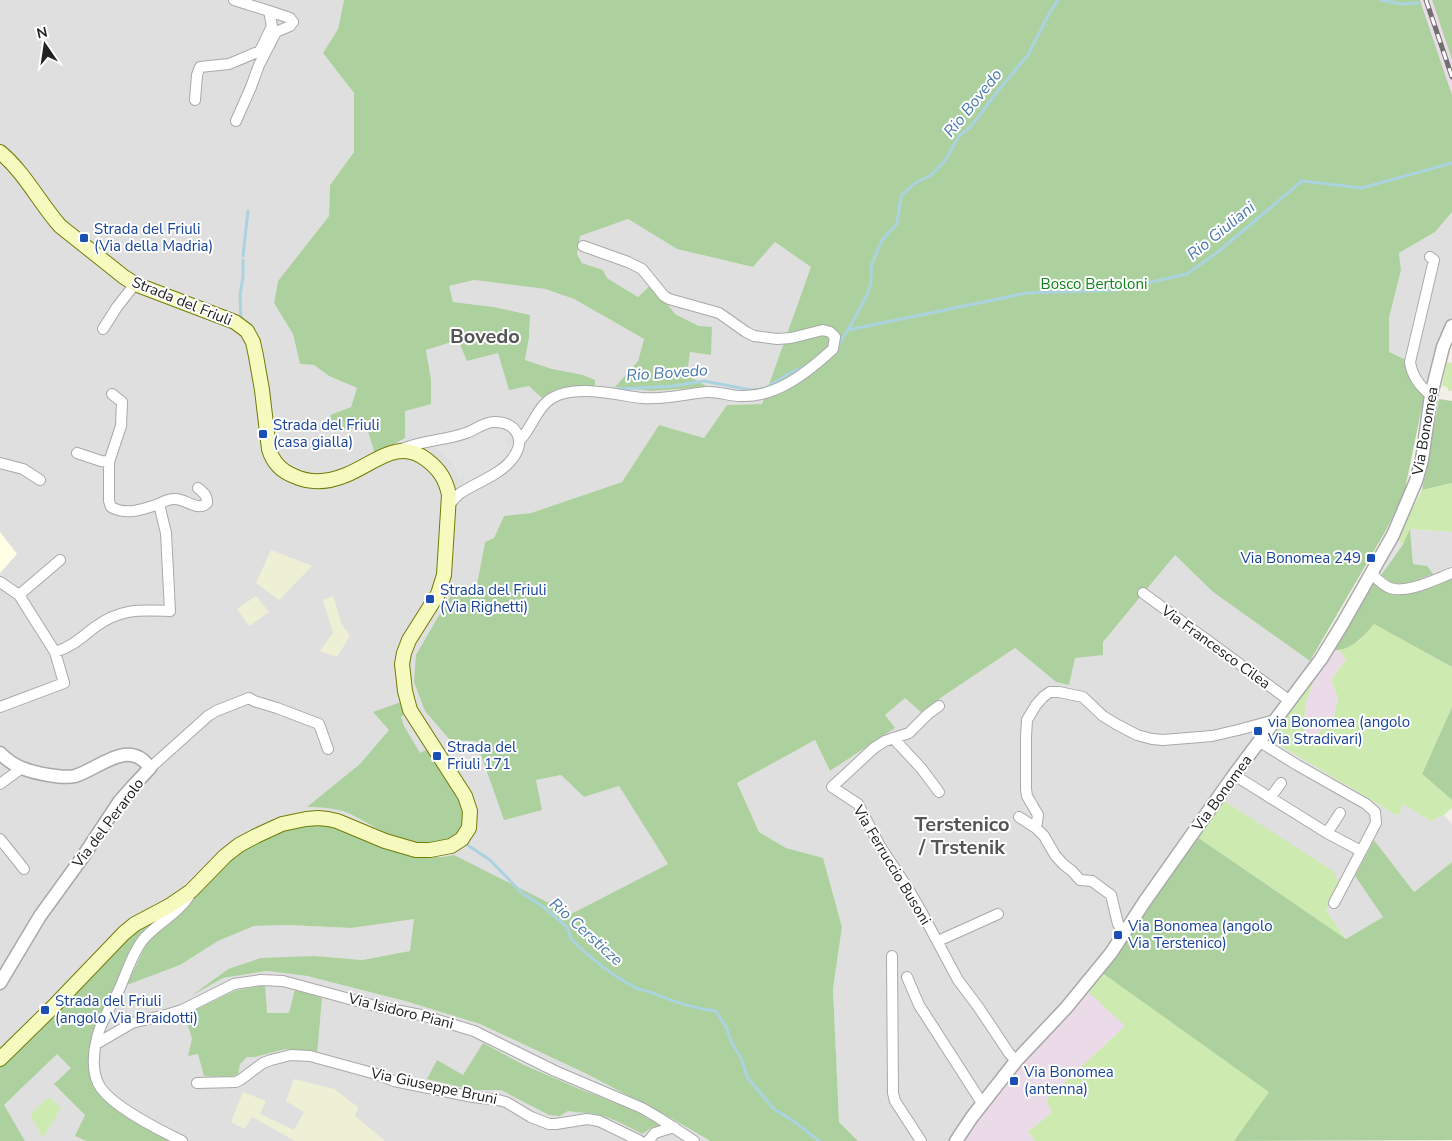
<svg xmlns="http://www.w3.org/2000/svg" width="1452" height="1141" viewBox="0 0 1452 1141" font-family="'Nunito Sans',sans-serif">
<rect width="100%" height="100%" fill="#f2efe9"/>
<path fill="#e0dfdf" d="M 0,0 L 344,0 L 338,29 L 323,53 L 354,93 L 354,152 L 330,185 L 329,216 L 278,281 L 274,303 L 293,334 L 300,364 L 314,365 L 329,376 L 357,388 L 351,407 L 331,415 L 336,432 L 405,411 L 431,379 L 426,349 L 458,340 L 498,352 L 509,389 L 552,369 L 525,361 L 529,338 L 530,315 L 494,307 L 453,302 L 448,286 L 474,280 L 545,289 L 574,299 L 644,339 L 638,361 L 616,386 L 652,391 L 707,387 L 687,375 L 690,352 L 711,355 L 700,326 L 675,314 L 652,285 L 638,297 L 607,278 L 603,270 L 582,263 L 577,254 L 580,236 L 602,228 L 628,219 L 677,249 L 753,267 L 775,242 L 812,267 L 762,404 L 727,405 L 704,438 L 659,425 L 622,482 L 531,513 L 504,516 L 494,538 L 485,542 L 477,584 L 476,741 L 504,820 L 536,780 L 561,775 L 584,797 L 619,786 L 668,864 L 571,914 L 454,856 L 426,857 L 408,855 L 383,845 L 128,984 L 180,965 L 218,941 L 254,926 L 288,925 L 351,928 L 414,918 L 411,951 L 362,960 L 315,956 L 228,969 L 196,992 L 223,978 L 267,971 L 307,976 L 405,1001 L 480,1024 L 587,1074 L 678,1122 L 709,1141 L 0,1141 Z
M 1452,212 L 1452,318 L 1438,349 L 1424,397 L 1406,371 L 1389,352 L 1389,318 L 1401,270 L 1399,253 L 1435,232 Z
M 1410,529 L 1452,532 L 1452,578 L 1412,592 L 1393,594 L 1372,581 L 1377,571 L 1392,583 L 1427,566 L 1413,564 Z
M 1175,555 L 1213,592 L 1310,661 L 1317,671 L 1269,739 L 1398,816 L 1402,803 L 1431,821 L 1444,815 L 1452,824 L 1452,862 L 1414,892 L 1374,840 L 1355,876 L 1383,917 L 1346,939 L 1326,911 L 1339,881 L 970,1133 L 965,1141 L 858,1141 L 839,1122 L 833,989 L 842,927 L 823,859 L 786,848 L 759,832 L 737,783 L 815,740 L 830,771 L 894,728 L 884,715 L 905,698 L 923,712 L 942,697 L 1015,648 L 1056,682 L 1075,658 L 1103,642 Z"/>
<path fill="#ebdbe8" d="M 1420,0 L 1432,0 L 1452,60 L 1452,95 Z
M 1332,650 L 1339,650 L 1346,660 L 1331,680 L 1338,698 L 1334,716 L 1304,749 L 1306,702 L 1317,671 Z
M 1087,991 L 1125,1026 L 1046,1100 L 1052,1112 L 1028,1132 L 1035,1141 L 965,1141 L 978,1114 Z"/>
<path fill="#ffffe5" d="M 0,532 L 17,554 L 0,573 Z"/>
<path fill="#eef0d5" d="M 271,550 L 312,566 L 279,600 L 256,583 Z
M 256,596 L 269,612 L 249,626 L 237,609 Z
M 333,596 L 342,625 L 350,636 L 337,657 L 320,651 L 333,633 L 323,600 Z
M 294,1079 L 334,1089 L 358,1107 L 355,1116 L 385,1141 L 295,1141 L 252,1117 L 245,1129 L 231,1122 L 243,1092 L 266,1101 L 260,1114 L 294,1130 L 304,1112 L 286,1101 Z"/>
<path fill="#cdebb0" d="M 1447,362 L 1452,363 L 1452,391 L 1449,391 L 1447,387 L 1442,386 Z
M 1452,483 L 1452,532 L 1411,529 L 1403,544 L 1396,539 L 1422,490 Z
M 1374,624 L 1452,667 L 1452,707 L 1422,774 L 1452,800 L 1452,808 L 1444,815 L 1431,821 L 1403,804 L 1398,816 L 1269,739 L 1317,671 L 1306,702 L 1304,725 L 1305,748 L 1334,716 L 1338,698 L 1331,680 L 1346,660 L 1339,650 L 1359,641 Z
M 1224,801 L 1333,871 L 1339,881 L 1326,911 L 1346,939 L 1197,837 Z
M 1101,972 L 1270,1092 L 1234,1141 L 1035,1141 L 1028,1132 L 1052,1112 L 1046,1100 L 1125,1026 L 1087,991 Z
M 49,1097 L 61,1108 L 43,1138 L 30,1114 Z"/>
<path fill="#add19e" d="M 344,0 L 1420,0 L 1452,95 L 1452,212 L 1435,232 L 1399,253 L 1401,270 L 1389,318 L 1389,352 L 1406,360 L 1407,371 L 1424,397 L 1404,494 L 1385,532 L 1310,661 L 1213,592 L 1175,555 L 1103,642 L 1103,655 L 1075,658 L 1069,685 L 1056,682 L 1015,648 L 942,697 L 922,713 L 905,698 L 885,715 L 895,728 L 830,771 L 815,740 L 737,783 L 759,832 L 786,848 L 823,858 L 842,927 L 833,989 L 839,1122 L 858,1141 L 710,1141 L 678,1122 L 587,1074 L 480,1024 L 405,1001 L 307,976 L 267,971 L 223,978 L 191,996 L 228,969 L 261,958 L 315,956 L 362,960 L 410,951 L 414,919 L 351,928 L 288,925 L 254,926 L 218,941 L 180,965 L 127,985 L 148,940 L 241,849 L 294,826 L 331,824 L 408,855 L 426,857 L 442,857 L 454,855 L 571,914 L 668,864 L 619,786 L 584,797 L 561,775 L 536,780 L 542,810 L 504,820 L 476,741 L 450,740 L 425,711 L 414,682 L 416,655 L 435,622 L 455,589 L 477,584 L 485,542 L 494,538 L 504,516 L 531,513 L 622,482 L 659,425 L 704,438 L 727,405 L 762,404 L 811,267 L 775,242 L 753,267 L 677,249 L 628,219 L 580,236 L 577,254 L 582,263 L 603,270 L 607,278 L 638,297 L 652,284 L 675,314 L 699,326 L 712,327 L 711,355 L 690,352 L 687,375 L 708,387 L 652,391 L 615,387 L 638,361 L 644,339 L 574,299 L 545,289 L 474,280 L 449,286 L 453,302 L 494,307 L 530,315 L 529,338 L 525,360 L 552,369 L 583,375 L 595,380 L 595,388 L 543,399 L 529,386 L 509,390 L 498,353 L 467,361 L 458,340 L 426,350 L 431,379 L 431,404 L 405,411 L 405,438 L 375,454 L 366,425 L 335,432 L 330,415 L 351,407 L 357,388 L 329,376 L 314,365 L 300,364 L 293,334 L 274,303 L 278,281 L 329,216 L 330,185 L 354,152 L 354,93 L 323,53 L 338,29 Z
M 1432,0 L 1452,0 L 1452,60 Z
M 1439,399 L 1452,401 L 1452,483 L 1422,490 Z
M 1410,529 L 1413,564 L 1427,566 L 1433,574 L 1406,584 L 1392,583 L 1381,575 L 1403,544 Z
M 1452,578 L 1452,667 L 1374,624 C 1363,637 1350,652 1332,650 L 1372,581 L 1393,594 L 1412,592 Z
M 401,702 L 405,713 L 401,717 L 404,726 L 420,753 L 428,749 C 441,769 480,814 454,836 C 449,841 440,842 433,843 C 399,847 377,826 348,813 C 336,808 320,807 307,807 L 360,764 L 389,730 L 373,712 Z
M 1452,707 L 1452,800 L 1422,774 Z
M 1197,837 L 1346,939 L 1383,917 L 1355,876 L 1374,840 L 1414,892 L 1452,862 L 1452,1140 L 1234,1141 L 1269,1092 L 1101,972 Z
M 162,913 L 98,1023 L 92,1081 L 169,1138 L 168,1141 L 87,1141 L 75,1136 L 85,1115 L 54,1084 L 71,1068 L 57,1054 L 4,1105 L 25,1141 L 0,1141 L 0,1065 L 121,945 L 140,928 Z
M 265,985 L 267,1013 L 289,1013 L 295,989 L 322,998 L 317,1054 L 285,1049 L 255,1057 L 247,1057 L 240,1064 L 238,1075 L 227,1077 L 204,1076 L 198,1054 L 188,1056 L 192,1039 L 185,1015 L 234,991 Z
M 483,1043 L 524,1065 L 577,1088 L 631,1109 L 661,1126 L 651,1128 L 642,1134 C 629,1127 611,1117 595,1114 C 586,1112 577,1113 568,1111 L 560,1116 L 549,1115 L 501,1090 L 472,1090 L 427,1079 L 437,1060 L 463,1075 Z"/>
<path fill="#e2e2e2" d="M 272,405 L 284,434 L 275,452 L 267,406 Z
M 503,426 L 512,433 L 506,438 L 507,447 L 515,442 L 512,454 L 504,464 L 468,486 L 463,485 L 465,474 L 460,477 L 450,460 L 443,453 L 437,449 L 440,442 L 446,444 L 447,440 L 457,439 L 456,444 L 469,439 L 471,435 L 488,428 L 489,430 Z
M 1396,539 L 1403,544 L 1381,575 L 1377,571 Z"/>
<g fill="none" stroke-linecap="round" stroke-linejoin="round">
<path stroke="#aad3df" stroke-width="3" d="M 1380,0 L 1402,4 L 1418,3
M 243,256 L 248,211
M 241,318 L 240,295 L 243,277 L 243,260
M 848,330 L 1027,293 L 1116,290 L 1187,274 L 1219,251 L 1302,181 L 1362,188 L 1452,163
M 838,345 L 848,330 L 866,297 L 871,284 L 871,266 L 882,240 L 897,224 L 901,196 L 915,183 L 930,176 L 945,161 L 959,136 L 969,128 L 976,120 L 997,92 L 1028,55 L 1049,14 L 1058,0
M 618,389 L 673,386 L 704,381 L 751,390 L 764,389 L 788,374 L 808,365
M 466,844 L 490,860 L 522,893 L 542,906 L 566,926 C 569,930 569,936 572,940 C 590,958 612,975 634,987 C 640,990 647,991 653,993 C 675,1003 692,1008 716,1011 L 726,1027 L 732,1043 L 742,1060 L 747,1077 L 774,1109 L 795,1122 L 819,1141"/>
<g stroke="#a9a9a9" stroke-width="12">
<path id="minor" d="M 195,100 L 197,75 L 200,67 L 229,64 L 260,51 L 272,26 L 269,11 L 234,0
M 236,121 L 251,87 L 259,65 L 276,32 L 290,26 L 293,22 L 290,18 L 269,11
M 1430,257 L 1434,260 L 1410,362 C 1412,376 1419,386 1431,395
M 103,329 L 117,307 L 135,284
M 520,440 C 532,428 537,407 552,398 C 576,384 616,395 642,398 C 664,400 685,394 706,392 C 718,391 729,396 740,396 C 776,398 808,372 833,349 L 835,337 L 830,332 L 823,330 L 791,338 L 777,339 L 754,336 L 746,332 L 719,313 L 669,299 L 664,296 L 642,269 L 628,262 L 583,246
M 399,450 C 422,440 443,441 466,433 C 475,430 484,422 494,422 C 517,422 526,440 513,458 C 502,474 475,483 459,494 C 456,497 452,501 449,505
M 77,453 L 101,461 L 109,462
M 0,463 L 23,469 L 40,480
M 159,504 C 164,501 169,499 175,499 C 186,499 198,512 207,503 C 207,495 204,493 198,488
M 1371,573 C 1377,579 1382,585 1390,588 C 1407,594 1436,579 1452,573
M 0,582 L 19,595 L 55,652
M 1143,593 L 1290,701
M 19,595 L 60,560
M 939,706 L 928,714 L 909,733 L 885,741 L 874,748 L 832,787 L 858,804 L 880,846 L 907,887 L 921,911 L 958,980 L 979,1008 L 1009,1053 L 1016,1061
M 0,707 L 64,683 L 55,652 C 72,647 82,637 95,627 C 121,608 140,610 170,611 L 166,533 L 159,504 C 143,509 127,516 111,507 L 109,501 L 109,462 L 121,426 L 122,402 L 112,394
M 893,738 L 921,768 L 939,792
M 1260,742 L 1297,765 L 1366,804 L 1375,812 L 1376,823 L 1334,903
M 150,768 L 208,716 L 216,711 L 249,698 L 254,701 L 277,708 L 319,724 L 328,749
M 1234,775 L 1327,833 L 1361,851
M 0,784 L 22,768
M 1270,798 L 1281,783
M 1019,817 L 1036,828 L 1044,836 L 1055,855 L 1063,864 L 1072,871 L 1080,880 L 1092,881 L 1111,895 L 1118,924 L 1124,933
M 1036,828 L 1038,815 L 1027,796 L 1026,789 L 1026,737 L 1027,720 L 1036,705 L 1043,697 L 1050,692 L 1059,692 L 1083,697 L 1103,716 L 1116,724 L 1137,735 L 1152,739 L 1163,740 L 1212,736 L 1238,730 L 1275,720
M 1327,833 L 1340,813
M 0,839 L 24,869
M 938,941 L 998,914
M 892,956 L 893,1093 L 895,1101 L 921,1141
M 907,977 L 919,1005 L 982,1103
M 96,1044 L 132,1023 L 169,1014 L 182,1010 L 234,984 L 261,980 L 283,981 L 379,1007 L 421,1015 L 474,1031 L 555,1071 L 642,1108 L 659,1118 L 694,1141
M 197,1083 L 236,1082 L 240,1080 L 263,1063 L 271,1060 L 291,1055 L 310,1056 L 376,1074 L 394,1081 L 473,1097 L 498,1100 L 506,1102 L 531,1117 L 549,1124 L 556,1124 L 587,1119 L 599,1121 L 640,1141
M 182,1141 C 161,1131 107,1104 98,1083 C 92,1070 93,1052 97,1038 C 100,1023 109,1010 116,996 C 125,979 130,957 142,941 C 155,924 177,915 189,896
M 648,1141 L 655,1133 L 674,1127"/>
</g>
<g stroke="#a9a9a9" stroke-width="15">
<path id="tertiary" d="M 0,753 C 6,759 14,765 22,768 C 34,773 63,779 75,776 C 99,769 129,737 150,768 L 133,786 L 119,802 L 82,858 L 40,916 L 0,983
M 956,1141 L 972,1117 L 1016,1061 L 1066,1008 L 1111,953 L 1145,901 L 1234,775 L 1321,659 L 1343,623 L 1393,535 L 1416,481 L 1422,460 L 1431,395 L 1443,347 L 1452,326"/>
</g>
<g stroke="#707d05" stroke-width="16">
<path id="secondary" d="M 0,152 C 25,173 39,202 60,226 L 124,277 L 135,284 L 235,322 L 247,331 L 253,342 L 256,356 L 262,390 L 269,449 C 273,463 281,471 294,476 C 311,484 329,482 346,475 C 374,464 398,437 427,460 C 440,470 446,480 449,495 L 444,575 L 438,594 L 409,640 L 404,653 L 402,664 L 405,691 L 410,710 L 465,796 L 470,811 L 469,828 L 465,834 L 462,839 L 451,846 L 430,850 L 416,850 L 385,841 L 337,821 L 328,819 L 318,818 L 306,819 L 282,824 L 256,836 L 239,845 L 225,856 L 191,891 L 169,906 L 135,924 L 124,933 L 53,1007 L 0,1059"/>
</g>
<use href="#minor" stroke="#fff" stroke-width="10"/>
<use href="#tertiary" stroke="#fff" stroke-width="12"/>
<use href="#secondary" stroke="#f7fabf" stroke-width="14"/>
<g stroke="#707070" stroke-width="5">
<path id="rail" d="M 1426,0 L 1452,77"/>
</g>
<use href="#rail" stroke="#fff" stroke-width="3" stroke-dasharray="9" stroke-linecap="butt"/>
</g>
<g fill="#1a4fb4" stroke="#fff" stroke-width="2">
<rect x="79" y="233" width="10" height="10" rx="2.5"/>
<rect x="258" y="429" width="10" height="10" rx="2.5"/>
<rect x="1366" y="553" width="10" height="10" rx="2.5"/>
<rect x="425" y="594" width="10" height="10" rx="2.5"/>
<rect x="1253" y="726" width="10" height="10" rx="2.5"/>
<rect x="432" y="751" width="10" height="10" rx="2.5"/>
<rect x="1113" y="930" width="10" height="10" rx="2.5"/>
<rect x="40" y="1005" width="10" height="10" rx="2.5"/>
<rect x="1009" y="1076" width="10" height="10" rx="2.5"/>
</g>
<g text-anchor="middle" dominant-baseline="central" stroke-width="4" stroke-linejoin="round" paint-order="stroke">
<g font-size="15" fill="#164399" stroke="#fff" text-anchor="start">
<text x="94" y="229">Strada del Friuli<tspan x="94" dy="17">(Via della Madria)</tspan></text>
<text x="273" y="425">Strada del Friuli<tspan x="273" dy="17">(casa gialla)</tspan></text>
<text x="1361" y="558" text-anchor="end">Via Bonomea 249</text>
<text x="440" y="590">Strada del Friuli<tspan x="440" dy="17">(Via Righetti)</tspan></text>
<text x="1268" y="722">via Bonomea (angolo<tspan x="1268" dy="17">Via Stradivari)</tspan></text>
<text x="447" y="747">Strada del<tspan x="447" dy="17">Friuli 171</tspan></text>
<text x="1128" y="926">Via Bonomea (angolo<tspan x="1128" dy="17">Via Terstenico)</tspan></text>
<text x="55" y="1001">Strada del Friuli<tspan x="55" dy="17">(angolo Via Braidotti)</tspan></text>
<text x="1024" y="1072">Via Bonomea<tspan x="1024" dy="17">(antenna)</tspan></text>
</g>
<g font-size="15" fill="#0c8416" stroke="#fff">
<text x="1094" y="284">Bosco Bertoloni</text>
</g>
<g font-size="15" fill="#222" stroke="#fff">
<text transform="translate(182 301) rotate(22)">Strada del Friuli</text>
<text transform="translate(1425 431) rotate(-80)">Via Bonomea</text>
<text transform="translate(1216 647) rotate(36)">Via Francesco Cilea</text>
<text transform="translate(1222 793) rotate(-54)">Via Bonomea</text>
<text transform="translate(108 823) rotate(-53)">Via del Perarolo</text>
<text transform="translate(892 865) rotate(59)">Via Ferruccio Busoni</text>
<text transform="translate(401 1011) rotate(14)">Via Isidoro Piani</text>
<text transform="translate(434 1086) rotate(12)">Via Giuseppe Bruni</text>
</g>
<g font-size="16" font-style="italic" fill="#4a7aab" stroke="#fff">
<text transform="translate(973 103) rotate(-51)">Rio Bovedo</text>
<text transform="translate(1221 231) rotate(-39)">Rio Giuliani</text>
<text transform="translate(667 373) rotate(-4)">Rio Bovedo</text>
<text transform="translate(586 932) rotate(42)">Rio Cersticze</text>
</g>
<g font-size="20" font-weight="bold" fill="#555" stroke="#fff">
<text x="485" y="336">Bovedo</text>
<text x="962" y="824">Terstenico<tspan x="962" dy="23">/ Trstenik</tspan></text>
</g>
</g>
<g transform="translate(45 45) rotate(347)" stroke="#ffffff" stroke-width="4" paint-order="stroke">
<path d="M0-4L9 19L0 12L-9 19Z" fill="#222222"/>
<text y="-8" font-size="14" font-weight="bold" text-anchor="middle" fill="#222222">N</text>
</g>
</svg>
